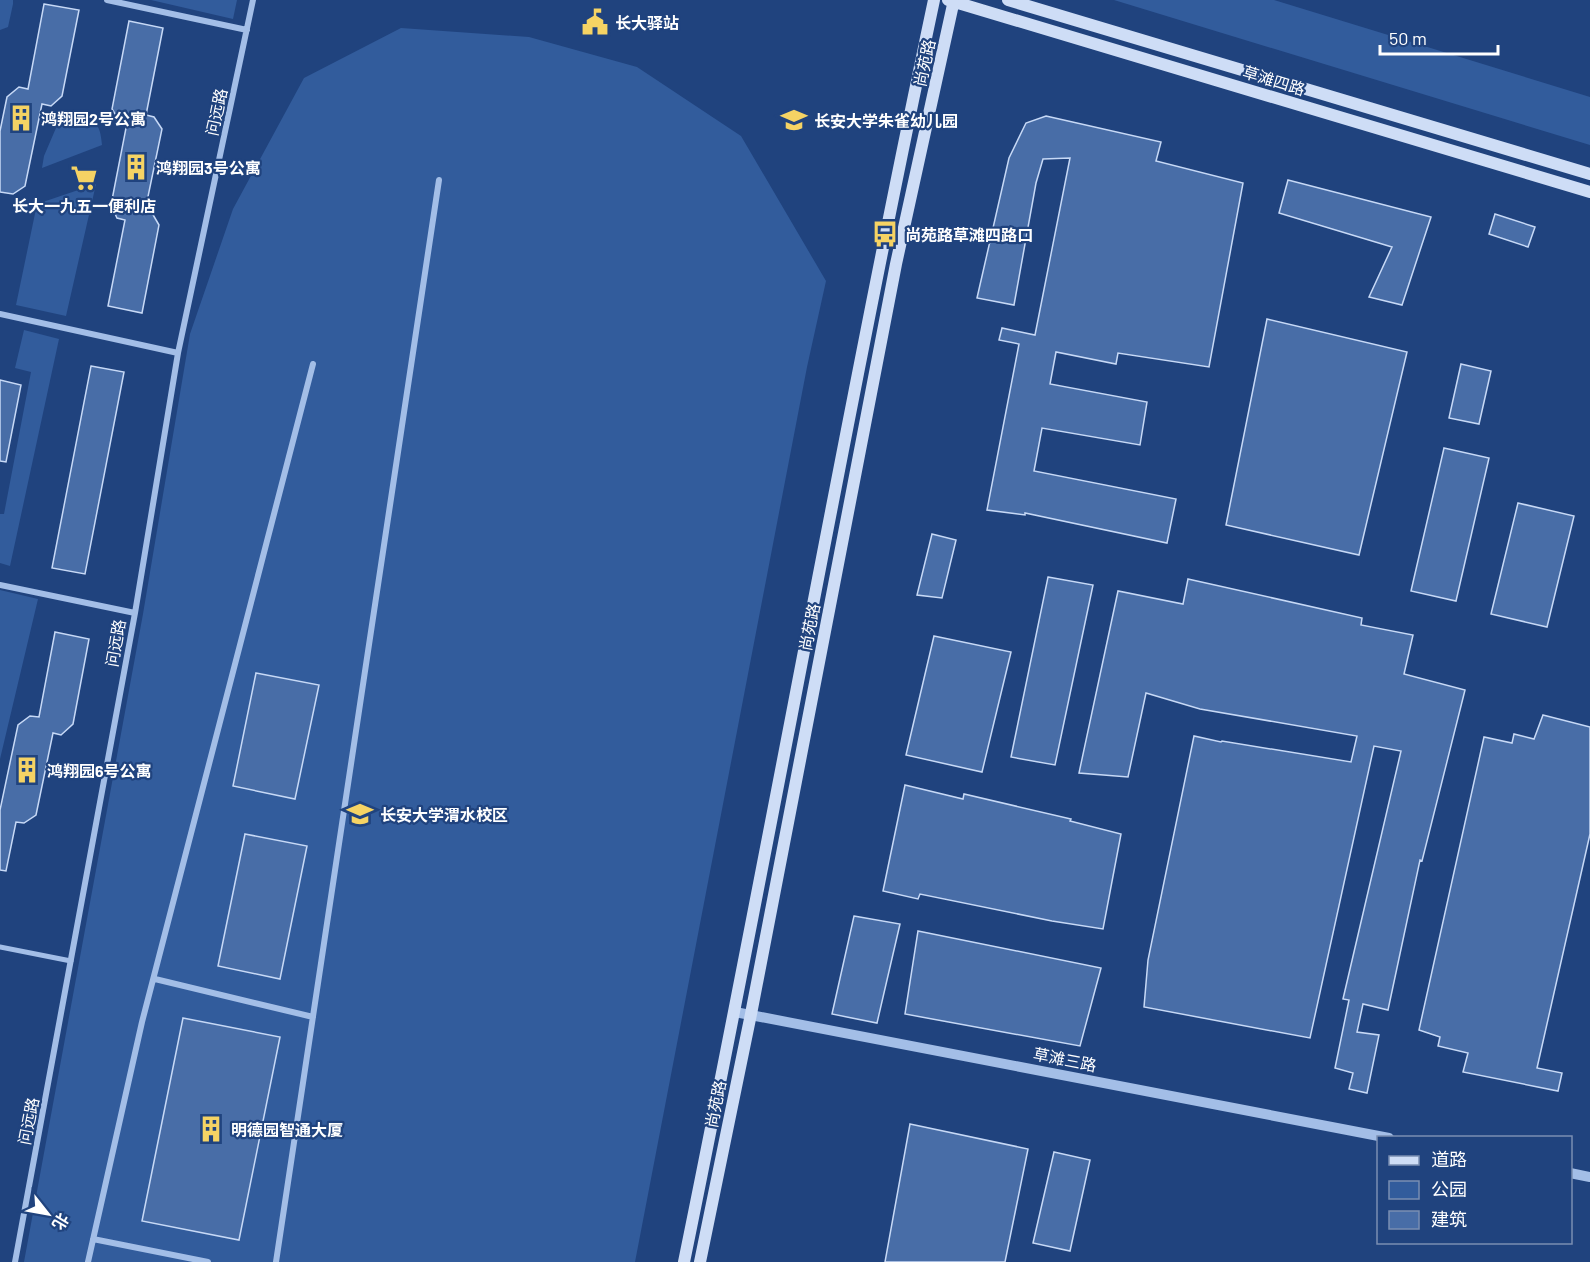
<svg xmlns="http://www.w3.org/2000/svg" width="1590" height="1262" viewBox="0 0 1590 1262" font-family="Barlow,'Noto Sans SC',sans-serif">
<rect width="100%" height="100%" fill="#20437e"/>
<path fill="#325c9c" d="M 0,0 L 13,0 L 13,4 L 8,27 L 0,30 Z
M 151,0 L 237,0 L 233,19 Z
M 1114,0 L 1274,0 L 1590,97 L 1590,145 Z
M 401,28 L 529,37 L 637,67 L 741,136 L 826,281 L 807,367 L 635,1262 L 24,1262 L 143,614 L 190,334 L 233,209 L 304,78 Z
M 77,117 C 97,121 100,124 102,145 L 42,168 L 44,156 L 59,121 Z
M 96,184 L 66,316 L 16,305 L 37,204 Z
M 24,330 L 59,339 L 10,566 L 0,563 L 0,514 L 4,514 L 31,372 L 15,368 Z
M 0,590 L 38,599 L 0,759 Z"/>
<path fill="#486da7" stroke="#c7d9f6" stroke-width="1.5" d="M 44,4 L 79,10 L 62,96 L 51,106 L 42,104 L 25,186 L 13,194 L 0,192 L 0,131 L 7,97 L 19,87 L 28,89 Z
M 129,21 L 163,28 L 146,115 L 154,117 L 162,129 L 145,211 L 152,213 L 159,225 L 142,313 L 108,306 L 125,220 L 117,218 L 111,205 L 127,123 L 120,122 L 112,109 Z
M 1046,116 L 1161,142 L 1156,161 L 1243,183 L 1209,367 L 1118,353 L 1116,364 L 1056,352 L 1050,384 L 1147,402 L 1140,445 L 1042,428 L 1034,471 L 1176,499 L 1167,543 L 1025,513 L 1025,515 L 987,510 L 1019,344 L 999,340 L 1002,328 L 1035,335 L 1070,158 L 1043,159 L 1036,183 L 1014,305 L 977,298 L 1009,158 L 1026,123 Z
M 1288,180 L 1431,217 L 1402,305 L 1369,297 L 1392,247 L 1279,213 Z
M 1495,214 L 1535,227 L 1528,247 L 1489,234 Z
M 1267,319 L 1407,352 L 1359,555 L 1226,525 Z
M 1461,364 L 1491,371 L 1479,424 L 1449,418 Z
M 91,366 L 124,372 L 85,574 L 52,568 Z
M 0,380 L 21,385 L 6,462 L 0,461 Z
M 1444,448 L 1489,458 L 1456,601 L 1411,591 Z
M 1518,503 L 1574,516 L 1547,627 L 1491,614 Z
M 932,534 L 956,540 L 942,598 L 917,595 Z
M 1048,577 L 1093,585 L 1055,765 L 1011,757 Z
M 1188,579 L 1362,618 L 1361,625 L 1413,635 L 1404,674 L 1465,690 L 1422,861 L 1420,860 L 1388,1010 L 1363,1004 L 1357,1032 L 1379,1035 L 1367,1093 L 1349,1089 L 1353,1073 L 1335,1068 L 1349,1000 L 1343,999 L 1401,751 L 1374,746 L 1310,1038 L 1144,1007 L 1148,960 L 1194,736 L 1221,742 L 1222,741 L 1351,762 L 1357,736 L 1200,709 L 1146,693 L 1128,777 L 1079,773 L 1118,591 L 1183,604 Z
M 55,632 L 89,639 L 73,724 L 61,735 L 53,733 L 36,815 L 24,823 L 16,822 L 6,871 L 0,870 L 0,810 L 18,725 L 30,716 L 39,717 Z
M 934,636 L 1011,652 L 982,772 L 906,755 Z
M 256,673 L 319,685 L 295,799 L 233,786 Z
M 1543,715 L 1590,727 L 1590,834 L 1537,1068 L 1562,1073 L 1558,1091 L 1463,1072 L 1468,1053 L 1438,1046 L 1440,1037 L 1419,1030 L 1484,737 L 1512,743 L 1514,734 L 1534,739 Z
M 905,785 L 963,799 L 964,794 L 1071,819 L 1070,821 L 1121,834 L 1103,929 L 1052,921 L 920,894 L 918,899 L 883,891 Z
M 245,834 L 307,846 L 280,979 L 218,966 Z
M 854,916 L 900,924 L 877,1023 L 832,1014 Z
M 918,931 L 1101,968 L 1080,1046 L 905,1014 Z
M 183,1018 L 280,1037 L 239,1240 L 142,1221 Z
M 910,1124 L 1028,1149 L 1005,1262 L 885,1262 Z
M 1054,1152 L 1090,1160 L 1070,1251 L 1033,1243 Z"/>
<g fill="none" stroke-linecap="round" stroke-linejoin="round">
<path stroke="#a3bee7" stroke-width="5" d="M 0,947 L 71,961"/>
<path stroke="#a3bee7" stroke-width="6" d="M 107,0 L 247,30
M 0,314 L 178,353
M 0,585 L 135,613
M 155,979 L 313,1017
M 93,1239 L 208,1262
M 15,1262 L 135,613 L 178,353 L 253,0
M 88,1262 L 142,1022 L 313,364
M 276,1262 L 439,180"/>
<path stroke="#a3bee7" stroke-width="10" d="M 735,1012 L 1389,1138
M 1570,1173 L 1590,1177"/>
<path stroke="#ceddf6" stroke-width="12" d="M 948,0 L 1590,192
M 1008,0 L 1590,174
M 684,1262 C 770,842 845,420 934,0
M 700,1262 L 751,1014 L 896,264 L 954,0"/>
</g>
<defs>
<g id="civic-bare" transform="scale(2.07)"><path d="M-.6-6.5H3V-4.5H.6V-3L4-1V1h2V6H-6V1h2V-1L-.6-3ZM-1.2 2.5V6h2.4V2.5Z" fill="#f5d364" stroke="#20437e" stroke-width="2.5" paint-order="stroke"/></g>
<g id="building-bare" transform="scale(2.07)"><path d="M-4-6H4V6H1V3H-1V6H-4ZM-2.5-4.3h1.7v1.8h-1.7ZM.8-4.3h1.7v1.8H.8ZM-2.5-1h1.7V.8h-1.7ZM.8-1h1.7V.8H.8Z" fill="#f5d364" stroke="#20437e" stroke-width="2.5" paint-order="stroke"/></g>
<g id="school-bare" transform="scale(2.07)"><path d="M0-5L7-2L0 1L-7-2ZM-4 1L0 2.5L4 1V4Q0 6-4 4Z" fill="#f5d364" stroke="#20437e" stroke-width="2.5" paint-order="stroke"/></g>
<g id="supermarket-bare" transform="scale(2.07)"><path d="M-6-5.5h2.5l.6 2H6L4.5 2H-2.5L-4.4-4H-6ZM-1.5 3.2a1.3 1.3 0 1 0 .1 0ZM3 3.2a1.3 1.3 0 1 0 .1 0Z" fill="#f5d364" stroke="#20437e" stroke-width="2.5" paint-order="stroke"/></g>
<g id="bus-bare" transform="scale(2.07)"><path d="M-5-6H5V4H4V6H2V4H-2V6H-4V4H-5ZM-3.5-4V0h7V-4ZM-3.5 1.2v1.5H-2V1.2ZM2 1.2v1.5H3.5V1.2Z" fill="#f5d364" stroke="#20437e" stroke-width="2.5" paint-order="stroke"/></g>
<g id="university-bare" transform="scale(2.07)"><path d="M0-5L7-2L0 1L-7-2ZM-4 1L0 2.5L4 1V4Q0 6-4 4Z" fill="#f5d364" stroke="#20437e" stroke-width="2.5" paint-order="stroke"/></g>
</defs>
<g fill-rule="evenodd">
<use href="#civic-bare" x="595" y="22"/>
<use href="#building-bare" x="21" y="118"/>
<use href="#school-bare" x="794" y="120"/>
<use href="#building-bare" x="136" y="167"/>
<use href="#supermarket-bare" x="84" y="178"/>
<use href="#bus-bare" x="885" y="234"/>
<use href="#building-bare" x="27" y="770"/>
<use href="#university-bare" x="360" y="814"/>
<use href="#building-bare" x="211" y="1129"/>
</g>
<g text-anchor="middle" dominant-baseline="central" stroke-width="4.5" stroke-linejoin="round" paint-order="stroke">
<g font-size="16" font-weight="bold" fill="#fff" stroke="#20437e" text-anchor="start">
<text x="615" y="22">长大驿站</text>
<text x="41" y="118">鸿翔园2号公寓</text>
<text x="814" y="120">长安大学朱雀幼儿园</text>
<text x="156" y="167">鸿翔园3号公寓</text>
<text x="84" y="205" text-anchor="middle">长大一九五一便利店</text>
<text x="905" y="234">尚苑路草滩四路口</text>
<text x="47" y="770">鸿翔园6号公寓</text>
<text x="380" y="814">长安大学渭水校区</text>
<text x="231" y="1129">明德园智通大厦</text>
</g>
<g font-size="16" fill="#fff" stroke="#20437e">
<text transform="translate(924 63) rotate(-78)">尚苑路</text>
<text transform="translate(1274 80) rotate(17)">草滩四路</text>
<text transform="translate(216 112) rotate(-78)">问远路</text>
<text transform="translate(809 627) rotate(-79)">尚苑路</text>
<text transform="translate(115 643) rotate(-80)">问远路</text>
<text transform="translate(1065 1059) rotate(11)">草滩三路</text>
<text transform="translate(715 1104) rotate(-79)">尚苑路</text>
<text transform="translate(28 1121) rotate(-79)">问远路</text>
</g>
</g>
<rect x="1377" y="1136" width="195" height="108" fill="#20437e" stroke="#798eb2" stroke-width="1.5"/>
<rect x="1389" y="1156" width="30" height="9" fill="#ceddf6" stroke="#798eb2" stroke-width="1.5"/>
<text x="1431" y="1166" font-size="18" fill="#ffffff">道路</text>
<rect x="1389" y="1181" width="30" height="18" fill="#325c9c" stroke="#798eb2" stroke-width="1.5"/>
<text x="1431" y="1196" font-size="18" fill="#ffffff">公园</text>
<rect x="1389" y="1211" width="30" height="18" fill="#486da7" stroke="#798eb2" stroke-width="1.5"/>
<text x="1431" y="1226" font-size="18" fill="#ffffff">建筑</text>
<g transform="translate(48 1214) rotate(121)" stroke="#20437e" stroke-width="4.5" paint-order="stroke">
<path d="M0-4.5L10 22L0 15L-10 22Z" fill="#ffffff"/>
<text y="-9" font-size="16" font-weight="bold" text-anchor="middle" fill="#ffffff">北</text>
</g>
<path d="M1380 45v9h118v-9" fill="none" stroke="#ffffff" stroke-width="3"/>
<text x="1389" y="45" font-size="18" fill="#ffffff" stroke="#20437e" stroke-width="4.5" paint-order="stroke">50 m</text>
</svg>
